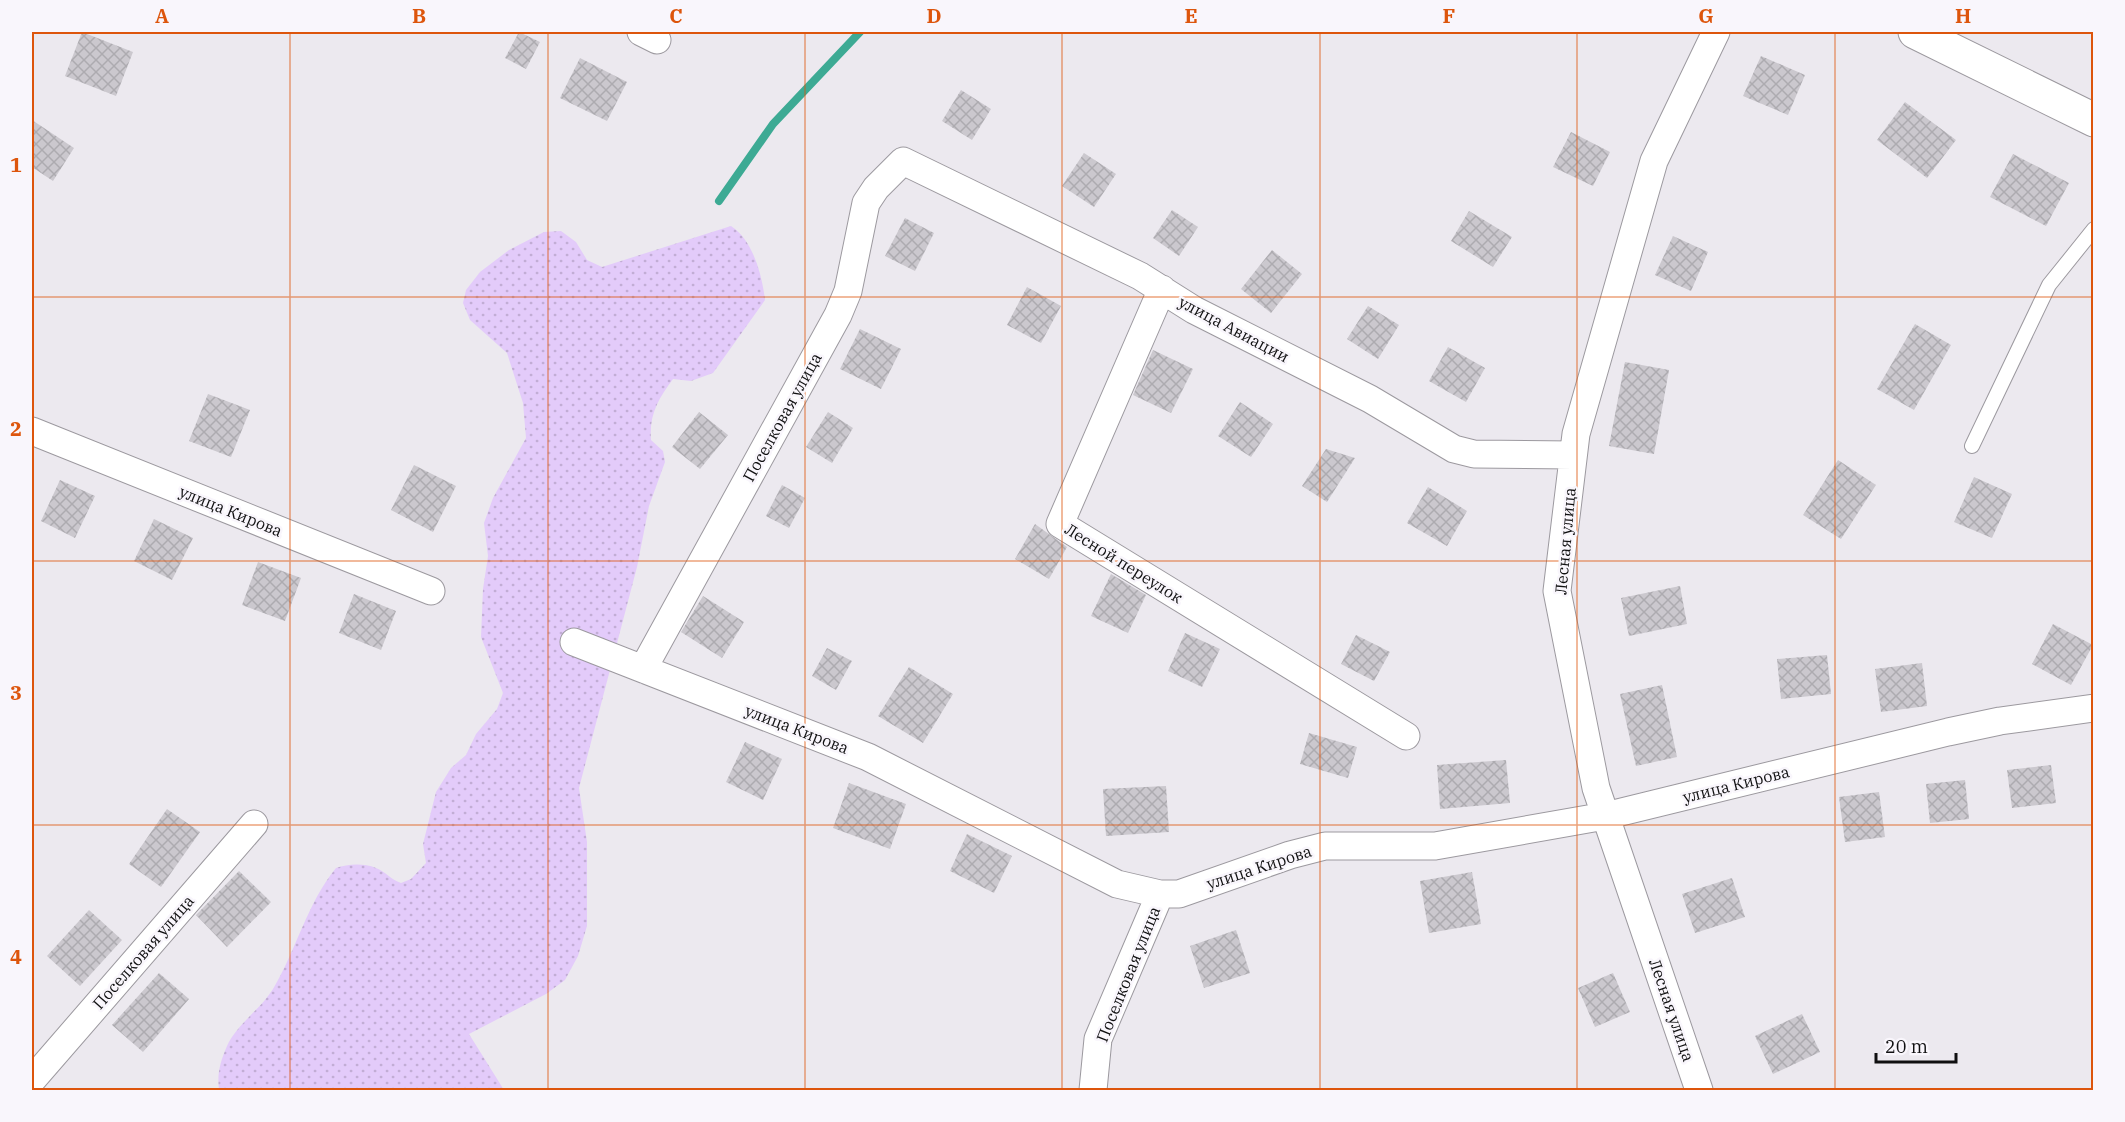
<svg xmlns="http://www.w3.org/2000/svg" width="2125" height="1122" viewBox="0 0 2125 1122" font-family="'IBM Plex Serif',serif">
<defs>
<pattern id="grass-dots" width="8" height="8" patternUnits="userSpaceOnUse" patternTransform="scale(1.5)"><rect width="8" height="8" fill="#e3cbfa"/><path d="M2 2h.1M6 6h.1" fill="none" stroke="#c2add5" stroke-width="1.8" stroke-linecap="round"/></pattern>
<pattern id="building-cross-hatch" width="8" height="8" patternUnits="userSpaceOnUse" patternTransform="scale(1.5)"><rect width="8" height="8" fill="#cbc8ce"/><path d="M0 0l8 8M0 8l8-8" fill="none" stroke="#adabb0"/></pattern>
</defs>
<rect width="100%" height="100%" fill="#ece9ef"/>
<path fill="url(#grass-dots)" d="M 731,226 C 753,240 762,275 765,300 L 713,373 L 691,381 L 673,379 C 658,399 649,415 651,440 L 663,451 L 665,462 L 649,506 L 637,567 L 579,788 L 587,842 L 587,926 L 578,956 L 565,980 L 546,994 L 469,1034 L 504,1090 L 219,1090 C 217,1074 220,1062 227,1046 C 237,1024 260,1010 273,989 C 296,951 307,903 336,868 C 348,864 363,863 376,868 C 385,871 391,880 401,883 L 411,879 L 426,863 L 423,844 L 436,792 L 451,768 L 466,755 L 476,734 L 497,709 L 503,693 L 481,637 L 483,589 L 488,556 L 484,523 L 493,498 L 526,438 L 523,403 L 507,353 L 470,320 L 463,303 L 466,290 L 480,272 L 509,250 L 544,232 L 561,231 L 576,242 L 587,260 L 602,267 Z"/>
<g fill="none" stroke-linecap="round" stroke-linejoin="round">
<path stroke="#3daa94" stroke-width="8" d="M 719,201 L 773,124 L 860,32"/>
</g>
<path fill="url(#building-cross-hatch)" d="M 82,32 L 133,52 L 116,96 L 65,76 Z
M 519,32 L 540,42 L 526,69 L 505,58 Z
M 1761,56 L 1805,75 L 1788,115 L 1743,96 Z
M 580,58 L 627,82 L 607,121 L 560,98 Z
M 961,90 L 991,109 L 972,140 L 942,121 Z
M 1905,102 L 1956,140 L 1927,178 L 1877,140 Z
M 32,120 L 74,148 L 53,181 L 32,167 Z
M 1571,132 L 1610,152 L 1593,186 L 1553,167 Z
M 1084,153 L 1116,174 L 1094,207 L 1062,186 Z
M 2013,154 L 2069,183 L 2046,226 L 1990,197 Z
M 1172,210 L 1198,227 L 1179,256 L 1153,238 Z
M 1469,211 L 1512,237 L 1493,267 L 1451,241 Z
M 905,218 L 934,233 L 915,271 L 885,256 Z
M 1673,236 L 1708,252 L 1691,291 L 1655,275 Z
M 1272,250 L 1302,274 L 1271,313 L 1241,289 Z
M 1027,287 L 1061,306 L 1041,343 L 1007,325 Z
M 1368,306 L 1399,325 L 1378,359 L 1347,339 Z
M 1915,324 L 1951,345 L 1914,410 L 1877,389 Z
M 860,329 L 901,349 L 881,389 L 840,369 Z
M 1448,347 L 1485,368 L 1466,402 L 1429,381 Z
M 1153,350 L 1193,369 L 1171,413 L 1133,395 Z
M 1625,362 L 1669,370 L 1654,454 L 1609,446 Z
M 208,394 L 250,410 L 231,457 L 189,441 Z
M 1240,402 L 1273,424 L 1251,457 L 1218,436 Z
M 699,412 L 728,435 L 700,469 L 672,447 Z
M 828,412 L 853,428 L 832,463 L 806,447 Z
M 1326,449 L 1355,458 L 1327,502 L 1302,486 Z
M 1838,460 L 1876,485 L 1841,539 L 1803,515 Z
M 414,465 L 456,486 L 433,532 L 391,510 Z
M 1974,477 L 2012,494 L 1992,538 L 1954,522 Z
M 60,480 L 95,496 L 75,538 L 41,521 Z
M 782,485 L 805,498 L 789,528 L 766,516 Z
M 1428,487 L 1467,511 L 1447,546 L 1407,523 Z
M 154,519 L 193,538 L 172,580 L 134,561 Z
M 1035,524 L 1067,547 L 1049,579 L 1015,559 Z
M 258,562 L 301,578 L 285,621 L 242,605 Z
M 1111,574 L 1146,595 L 1128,633 L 1091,616 Z
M 1680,586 L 1687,624 L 1629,636 L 1621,598 Z
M 354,594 L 396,611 L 381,650 L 339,633 Z
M 703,596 L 744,622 L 722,658 L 681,632 Z
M 2053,624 L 2093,645 L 2071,685 L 2032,664 Z
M 1185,633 L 1220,649 L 1202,687 L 1168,671 Z
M 1356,635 L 1390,652 L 1374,681 L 1341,664 Z
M 827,648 L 852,661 L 836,690 L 812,676 Z
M 1827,655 L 1831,694 L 1781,699 L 1777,659 Z
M 1922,663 L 1927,706 L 1881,712 L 1875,669 Z
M 909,667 L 953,694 L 923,743 L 878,716 Z
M 1662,685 L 1677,757 L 1636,766 L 1620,694 Z
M 1309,733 L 1357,747 L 1348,778 L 1300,764 Z
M 745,742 L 782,759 L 763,800 L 726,782 Z
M 1506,760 L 1510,803 L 1440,809 L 1437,765 Z
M 2051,765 L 2056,803 L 2012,808 L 2007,770 Z
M 1965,780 L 1969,819 L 1930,823 L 1926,784 Z
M 849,783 L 906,804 L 890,849 L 833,828 Z
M 1166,786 L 1169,832 L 1106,836 L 1103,789 Z
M 1879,792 L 1885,837 L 1845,842 L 1839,797 Z
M 167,809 L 200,832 L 161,887 L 129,864 Z
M 967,834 L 1012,856 L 994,893 L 950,871 Z
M 239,871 L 271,902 L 227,947 L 196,915 Z
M 1472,872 L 1481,924 L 1429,933 L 1420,881 Z
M 1732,878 L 1745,917 L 1695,933 L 1682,894 Z
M 89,910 L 122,940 L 80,986 L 47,956 Z
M 1236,930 L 1250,973 L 1204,988 L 1190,946 Z
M 159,973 L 189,999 L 143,1052 L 112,1025 Z
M 1613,973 L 1630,1012 L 1595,1027 L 1578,988 Z
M 1802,1014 L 1820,1052 L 1773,1074 L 1755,1036 Z"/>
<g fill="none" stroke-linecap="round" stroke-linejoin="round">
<g stroke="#9c999f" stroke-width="16">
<path id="service" d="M 1972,446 L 2049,285 L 2094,229"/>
</g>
<g stroke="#9c999f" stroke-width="29">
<path id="minor" d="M 641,32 L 657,40
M 1162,289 L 1060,524 L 1406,736
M 32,431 L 431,591
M 574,642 L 868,757 L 1117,884 L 1160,894 L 1179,894 L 1290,855 L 1325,846 L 1435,846 L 1605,816 L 1948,732 L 2000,721 L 2094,708
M 643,669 L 838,315 L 848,291 L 866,203 L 876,188 L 903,161 L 1140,276 L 1194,310 L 1370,399 L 1454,449 L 1474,454 L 1573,455
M 32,1080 L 254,824
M 1093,1090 L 1098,1039 L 1160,894
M 1699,1090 L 1596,788 L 1557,591 L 1576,434 L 1654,161 L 1716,32"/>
</g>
<g stroke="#9c999f" stroke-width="35">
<path id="secondary" d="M 1915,32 L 2094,120"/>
</g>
<use href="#service" stroke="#fff" stroke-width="14"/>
<use href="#minor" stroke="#fff" stroke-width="27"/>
<use href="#secondary" stroke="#fff" stroke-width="33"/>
</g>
<path fill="none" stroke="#dd550c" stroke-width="1.5" stroke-opacity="0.55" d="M 290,32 L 290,1090M 548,32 L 548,1090M 805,32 L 805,1090M 1062,32 L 1062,1090M 1320,32 L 1320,1090M 1577,32 L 1577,1090M 1835,32 L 1835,1090M 32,297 L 2094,297M 32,561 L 2094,561M 32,825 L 2094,825"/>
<g text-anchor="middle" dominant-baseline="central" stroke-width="5" stroke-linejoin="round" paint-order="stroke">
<g font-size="16" fill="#101011" stroke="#f9f6fc">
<text transform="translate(1234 329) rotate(28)">улица Авиации</text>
<text transform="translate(782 417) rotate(-61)">Поселковая улица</text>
<text transform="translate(231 511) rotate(22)">улица Кирова</text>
<text transform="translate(1565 541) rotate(-85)">Лесная улица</text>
<text transform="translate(1124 563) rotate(32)">Лесной переулок</text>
<text transform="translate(797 729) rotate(21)">улица Кирова</text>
<text transform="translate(1736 784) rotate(-14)">улица Кирова</text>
<text transform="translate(1259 867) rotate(-18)">улица Кирова</text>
<text transform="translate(143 952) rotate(-49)">Поселковая улица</text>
<text transform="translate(1128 974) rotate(-68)">Поселковая улица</text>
<text transform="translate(1672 1010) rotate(71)">Лесная улица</text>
</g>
</g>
<rect width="2125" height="1122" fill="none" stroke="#f9f6fc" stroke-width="66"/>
<path d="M1876 1053v9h80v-9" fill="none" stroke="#101011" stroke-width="3"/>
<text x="1885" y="1053" font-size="18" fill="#101011" stroke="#f9f6fc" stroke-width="4.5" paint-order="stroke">20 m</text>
<rect x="33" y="33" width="2059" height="1056" fill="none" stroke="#dd550c" stroke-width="2"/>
<g font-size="20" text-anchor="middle" font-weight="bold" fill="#dd550c">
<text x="162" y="23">A</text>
<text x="419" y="23">B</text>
<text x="676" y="23">C</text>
<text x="934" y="23">D</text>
<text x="1191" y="23">E</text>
<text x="1449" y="23">F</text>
<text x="1706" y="23">G</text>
<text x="1963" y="23">H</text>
<text x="16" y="172">1</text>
<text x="16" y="436">2</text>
<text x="16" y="700">3</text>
<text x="16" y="964">4</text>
</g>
</svg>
